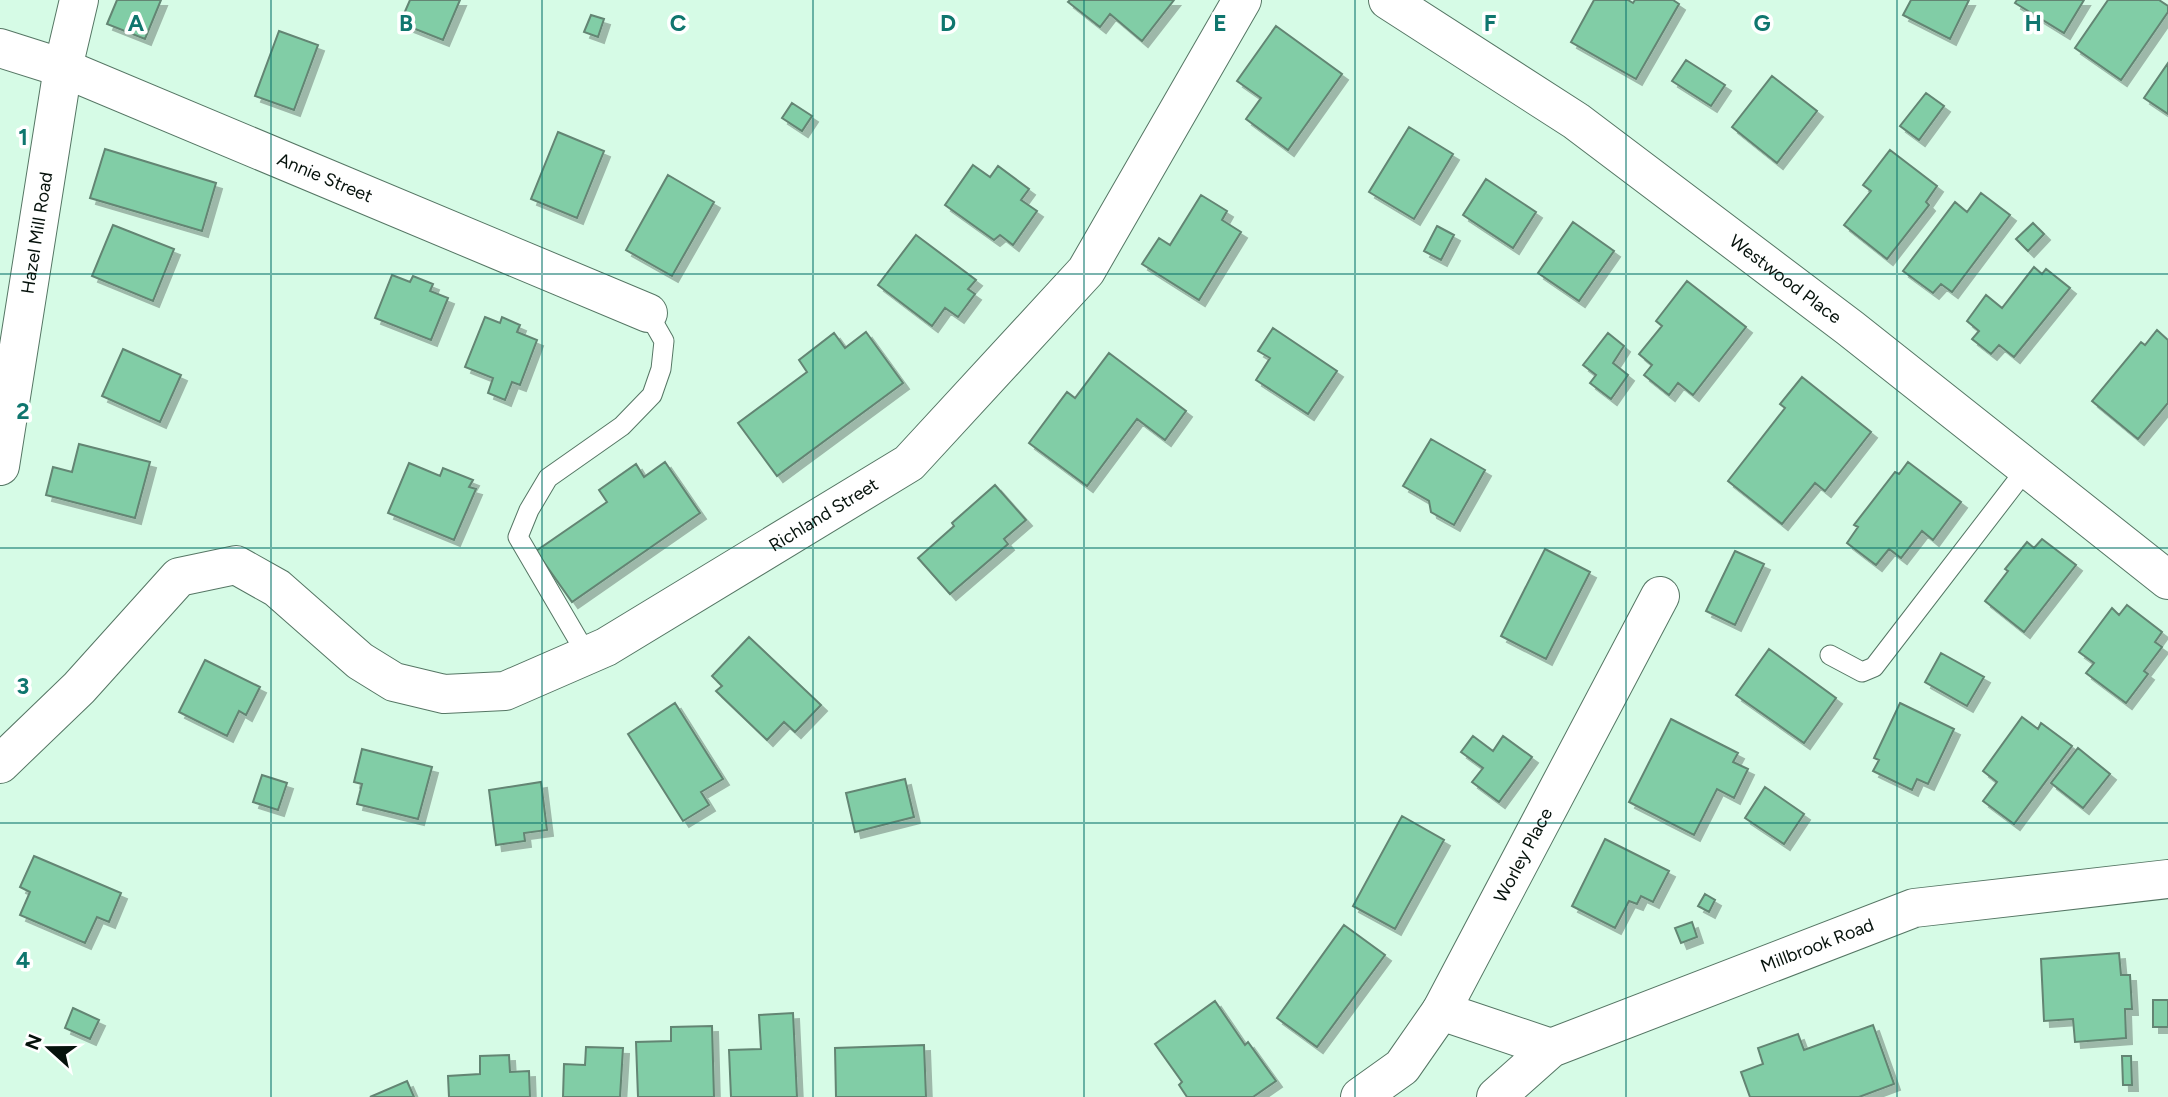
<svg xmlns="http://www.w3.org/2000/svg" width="2168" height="1097" viewBox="0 0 2168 1097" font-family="Figtree,sans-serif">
<defs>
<filter id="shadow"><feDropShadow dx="6" dy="6" stdDeviation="0" flood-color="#0004"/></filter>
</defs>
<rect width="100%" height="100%" fill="#d6fbe6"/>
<path fill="#81cda6" stroke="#638573" stroke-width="2" filter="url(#shadow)" d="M 117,0 L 161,0 L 145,39 L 107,24 Z
M 410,0 L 460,0 L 443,40 L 400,23 Z
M 1070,0 L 1174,0 L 1142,41 L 1110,14 L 1100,27 L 1068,2 Z
M 1594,0 L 1628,0 L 1633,3 L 1635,0 L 1673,0 L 1679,4 L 1636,79 L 1571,42 Z
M 1911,0 L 1969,0 L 1950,39 L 1903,15 Z
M 2017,0 L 2084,0 L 2064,33 L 2015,3 Z
M 2108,0 L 2159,0 L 2168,6 L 2168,12 L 2121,80 L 2075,48 Z
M 591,15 L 604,19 L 598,37 L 584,32 Z
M 1276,26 L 1342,74 L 1288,150 L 1246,119 L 1261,98 L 1237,81 Z
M 279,31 L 318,45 L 294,110 L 255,96 Z
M 1686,60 L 1725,85 L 1711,106 L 1672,81 Z
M 2168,63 L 2168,114 L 2144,98 Z
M 1772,76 L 1817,111 L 1777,163 L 1732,127 Z
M 1926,93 L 1944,106 L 1919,140 L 1900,126 Z
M 792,103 L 812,116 L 802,131 L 782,118 Z
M 1409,127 L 1453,154 L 1414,219 L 1369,192 Z
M 558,132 L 604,151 L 577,218 L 531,199 Z
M 105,149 L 216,183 L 202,231 L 90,198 Z
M 1890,150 L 1937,186 L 1926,202 L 1929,205 L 1887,259 L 1844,225 L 1871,191 L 1863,185 Z
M 973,165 L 990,177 L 998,166 L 1029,189 L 1021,200 L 1037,211 L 1013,245 L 1000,235 L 994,240 L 945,205 Z
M 668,175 L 714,202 L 672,276 L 626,250 Z
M 1486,179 L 1536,212 L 1513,248 L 1463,215 Z
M 1981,193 L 2010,215 L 1952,292 L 1941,284 L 1933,293 L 1903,271 L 1955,202 L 1967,212 Z
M 1201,195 L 1227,211 L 1222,220 L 1241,232 L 1199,300 L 1142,264 L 1159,238 L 1170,245 Z
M 1573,222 L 1614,251 L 1579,301 L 1538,273 Z
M 2033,223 L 2044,234 L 2028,251 L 2016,239 Z
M 113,225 L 174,249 L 153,301 L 92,276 Z
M 1437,226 L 1454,235 L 1441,260 L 1424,251 Z
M 916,235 L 976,280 L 968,289 L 975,294 L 958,317 L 945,308 L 932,326 L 878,285 Z
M 2034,267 L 2042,274 L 2046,269 L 2070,288 L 2014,357 L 1999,345 L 1991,354 L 1972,339 L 1979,331 L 1967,321 L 1986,295 L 2002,308 Z
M 392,275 L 410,282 L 413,276 L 433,284 L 430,291 L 448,298 L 431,340 L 375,318 Z
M 1687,281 L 1746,327 L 1693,395 L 1678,383 L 1669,395 L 1644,375 L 1652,365 L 1639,354 L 1662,326 L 1656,321 Z
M 485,317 L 500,323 L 502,317 L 520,325 L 517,332 L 537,340 L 520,385 L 512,382 L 505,400 L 488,393 L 493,378 L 465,367 Z
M 1273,328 L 1337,371 L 1308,414 L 1256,380 L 1270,358 L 1258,351 Z
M 2157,330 L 2168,340 L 2168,403 L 2138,439 L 2092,401 L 2141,342 L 2145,345 Z
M 866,332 L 903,383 L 777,476 L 738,423 L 807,372 L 799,360 L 834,333 L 845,348 Z
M 1608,333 L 1624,346 L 1613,363 L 1628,375 L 1611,399 L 1590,383 L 1596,375 L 1583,365 Z
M 123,349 L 181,375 L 160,422 L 102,396 Z
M 1109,353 L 1186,411 L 1165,440 L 1137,419 L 1087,486 L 1029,443 L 1067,392 L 1075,398 Z
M 1802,377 L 1871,432 L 1825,491 L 1815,483 L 1782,524 L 1728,481 L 1785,408 L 1780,404 Z
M 1431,439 L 1485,470 L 1454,525 L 1431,512 L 1429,501 L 1403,486 Z
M 79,444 L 150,462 L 135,518 L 46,495 L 53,467 L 72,472 Z
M 665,462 L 700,513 L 572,602 L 536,551 L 607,502 L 599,490 L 636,464 L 644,477 Z
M 1908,462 L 1961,502 L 1933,540 L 1922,531 L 1901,558 L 1889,549 L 1876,565 L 1847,543 L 1858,527 L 1854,525 L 1895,472 L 1899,474 Z
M 409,463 L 440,476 L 443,468 L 473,480 L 469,487 L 476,489 L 454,540 L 388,513 Z
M 995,485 L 1026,520 L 1004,539 L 1008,544 L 950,594 L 918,558 L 954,526 L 952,523 Z
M 2042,539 L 2076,565 L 2024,632 L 1985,601 L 2008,571 L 2005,569 L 2027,542 L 2034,548 Z
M 1545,549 L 1590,572 L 1546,659 L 1501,636 Z
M 1735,551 L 1764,564 L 1735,625 L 1706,611 Z
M 2127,605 L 2162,632 L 2155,642 L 2162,647 L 2144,671 L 2148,674 L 2126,703 L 2086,673 L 2094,663 L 2079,652 L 2112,608 L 2119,615 Z
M 749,637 L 821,705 L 795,732 L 784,722 L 767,740 L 716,691 L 722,686 L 712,676 Z
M 1769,649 L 1836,698 L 1804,743 L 1736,695 Z
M 1941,653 L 1984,677 L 1967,706 L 1925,682 Z
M 205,660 L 260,687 L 246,715 L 239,711 L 227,736 L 179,712 Z
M 675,703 L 723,779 L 701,792 L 709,805 L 683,821 L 628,734 Z
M 1900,703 L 1954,729 L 1928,784 L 1917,779 L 1912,790 L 1873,771 L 1879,760 L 1874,758 Z
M 2022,717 L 2038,729 L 2041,723 L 2072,746 L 2014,824 L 1983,801 L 1997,782 L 1983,771 Z
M 1671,719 L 1738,753 L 1733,762 L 1748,769 L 1734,798 L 1717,789 L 1694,835 L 1629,802 Z
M 1473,736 L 1493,751 L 1503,736 L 1532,757 L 1499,802 L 1472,782 L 1483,768 L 1461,752 Z
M 2078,748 L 2110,774 L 2083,808 L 2051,783 Z
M 362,749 L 432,767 L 418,819 L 357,804 L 362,784 L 354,782 Z
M 262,775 L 287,783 L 278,810 L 253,802 Z
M 905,779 L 914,817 L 855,832 L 846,793 Z
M 541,782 L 547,830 L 524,833 L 525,841 L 496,845 L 489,790 Z
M 1765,787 L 1804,814 L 1784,844 L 1745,818 Z
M 1402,816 L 1444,840 L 1395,929 L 1353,906 Z
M 1605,839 L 1669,871 L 1653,902 L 1641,896 L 1637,904 L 1629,901 L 1615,928 L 1572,906 Z
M 34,856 L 121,893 L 109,922 L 97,917 L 85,943 L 20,915 L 30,892 L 20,887 Z
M 1705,894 L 1715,900 L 1709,912 L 1698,906 Z
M 1692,922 L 1697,937 L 1681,943 L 1675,928 Z
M 1344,925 L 1385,955 L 1317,1047 L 1277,1018 Z
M 2119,953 L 2121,975 L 2130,975 L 2132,1009 L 2125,1009 L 2126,1038 L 2075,1042 L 2073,1019 L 2044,1021 L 2041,959 Z
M 2153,1000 L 2168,1000 L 2168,1027 L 2153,1027 Z
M 1215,1001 L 1245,1045 L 1248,1042 L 1276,1081 L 1253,1097 L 1187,1097 L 1179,1085 L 1182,1082 L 1155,1044 Z
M 73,1008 L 99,1020 L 90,1039 L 65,1028 Z
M 793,1013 L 797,1097 L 731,1097 L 729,1050 L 761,1049 L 759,1015 Z
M 1873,1025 L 1894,1084 L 1859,1097 L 1750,1097 L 1741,1072 L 1763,1064 L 1758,1048 L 1798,1034 L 1804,1050 Z
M 712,1026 L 714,1097 L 638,1097 L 636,1042 L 671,1041 L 671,1027 Z
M 924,1045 L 926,1097 L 836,1097 L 835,1048 Z
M 586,1047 L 623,1048 L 620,1097 L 563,1097 L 564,1064 L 585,1065 Z
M 509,1055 L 510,1072 L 529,1071 L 530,1097 L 449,1097 L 448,1076 L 480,1074 L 480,1056 Z
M 2122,1056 L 2131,1056 L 2132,1085 L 2123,1085 Z
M 407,1081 L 414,1097 L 370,1097 Z"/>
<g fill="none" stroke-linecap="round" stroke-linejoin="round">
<g stroke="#557664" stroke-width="21">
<path id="service" d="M 587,655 L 518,537 L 529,510 L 548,478 L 622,426 L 652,395 L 661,369 L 664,341 L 648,313
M 1830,655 L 1862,672 L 1874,667 L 2027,468"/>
</g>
<g stroke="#557664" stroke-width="40">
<g id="minor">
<path id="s1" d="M 0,48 L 63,68 L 648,313"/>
<path id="s2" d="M 0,466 L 63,68 L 79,0"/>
<path id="s3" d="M 0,764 L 79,688 L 179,577 L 236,565 L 277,588 L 360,661 L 394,682 L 444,694 L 505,691 L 606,647 L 909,463 L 1086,271 L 1242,0"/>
<path d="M 1441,1011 L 1551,1048"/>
<path id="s4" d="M 1360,1097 L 1402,1067 L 1441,1011 L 1660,596"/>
<path id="s5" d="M 1496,1097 L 1551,1048 L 1914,908 L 2168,879"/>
</g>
</g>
<g stroke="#557664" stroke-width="40">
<g id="tertiary">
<path id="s6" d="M 1388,0 L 1576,121 L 1850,328 L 2168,580"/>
</g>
</g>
<use href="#service" stroke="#fff" stroke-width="19"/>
<use href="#minor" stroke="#fff" stroke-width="38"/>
<use href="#tertiary" stroke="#fff" stroke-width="38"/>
</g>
<path fill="none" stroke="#0f766e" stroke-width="2" stroke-opacity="0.55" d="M 271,0 L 271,1097M 542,0 L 542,1097M 813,0 L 813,1097M 1084,0 L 1084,1097M 1355,0 L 1355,1097M 1626,0 L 1626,1097M 1897,0 L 1897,1097M 0,274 L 2168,274M 0,548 L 2168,548M 0,823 L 2168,823"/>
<g text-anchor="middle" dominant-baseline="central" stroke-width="7" stroke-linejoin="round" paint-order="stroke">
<g font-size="18" fill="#06120c" stroke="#fff">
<text stroke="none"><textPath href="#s1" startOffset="350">Annie Street</textPath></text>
<text stroke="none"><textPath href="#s2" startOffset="236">Hazel Mill Road</textPath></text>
<text stroke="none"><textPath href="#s6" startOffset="486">Westwood Place</textPath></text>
<text stroke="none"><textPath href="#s3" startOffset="992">Richland Street</textPath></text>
<text stroke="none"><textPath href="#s4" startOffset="296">Worley Place</textPath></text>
<text stroke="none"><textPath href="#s5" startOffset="359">Millbrook Road</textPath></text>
</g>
</g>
<g font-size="23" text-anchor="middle" font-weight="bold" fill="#0f766e" stroke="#fff" stroke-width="7" stroke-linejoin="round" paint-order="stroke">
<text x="136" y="31">A</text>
<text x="406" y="31">B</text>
<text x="678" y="31">C</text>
<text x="948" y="31">D</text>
<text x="1220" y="31">E</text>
<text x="1490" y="31">F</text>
<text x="1762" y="31">G</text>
<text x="2033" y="31">H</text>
<text x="23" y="145">1</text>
<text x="23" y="419">2</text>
<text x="23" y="694">3</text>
<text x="23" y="968">4</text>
</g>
<g transform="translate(49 1048) rotate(291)" stroke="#ffffff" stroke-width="5" paint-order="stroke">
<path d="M0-5L12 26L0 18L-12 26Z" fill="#06120c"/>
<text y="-10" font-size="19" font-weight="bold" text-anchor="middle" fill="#06120c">N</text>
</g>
</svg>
